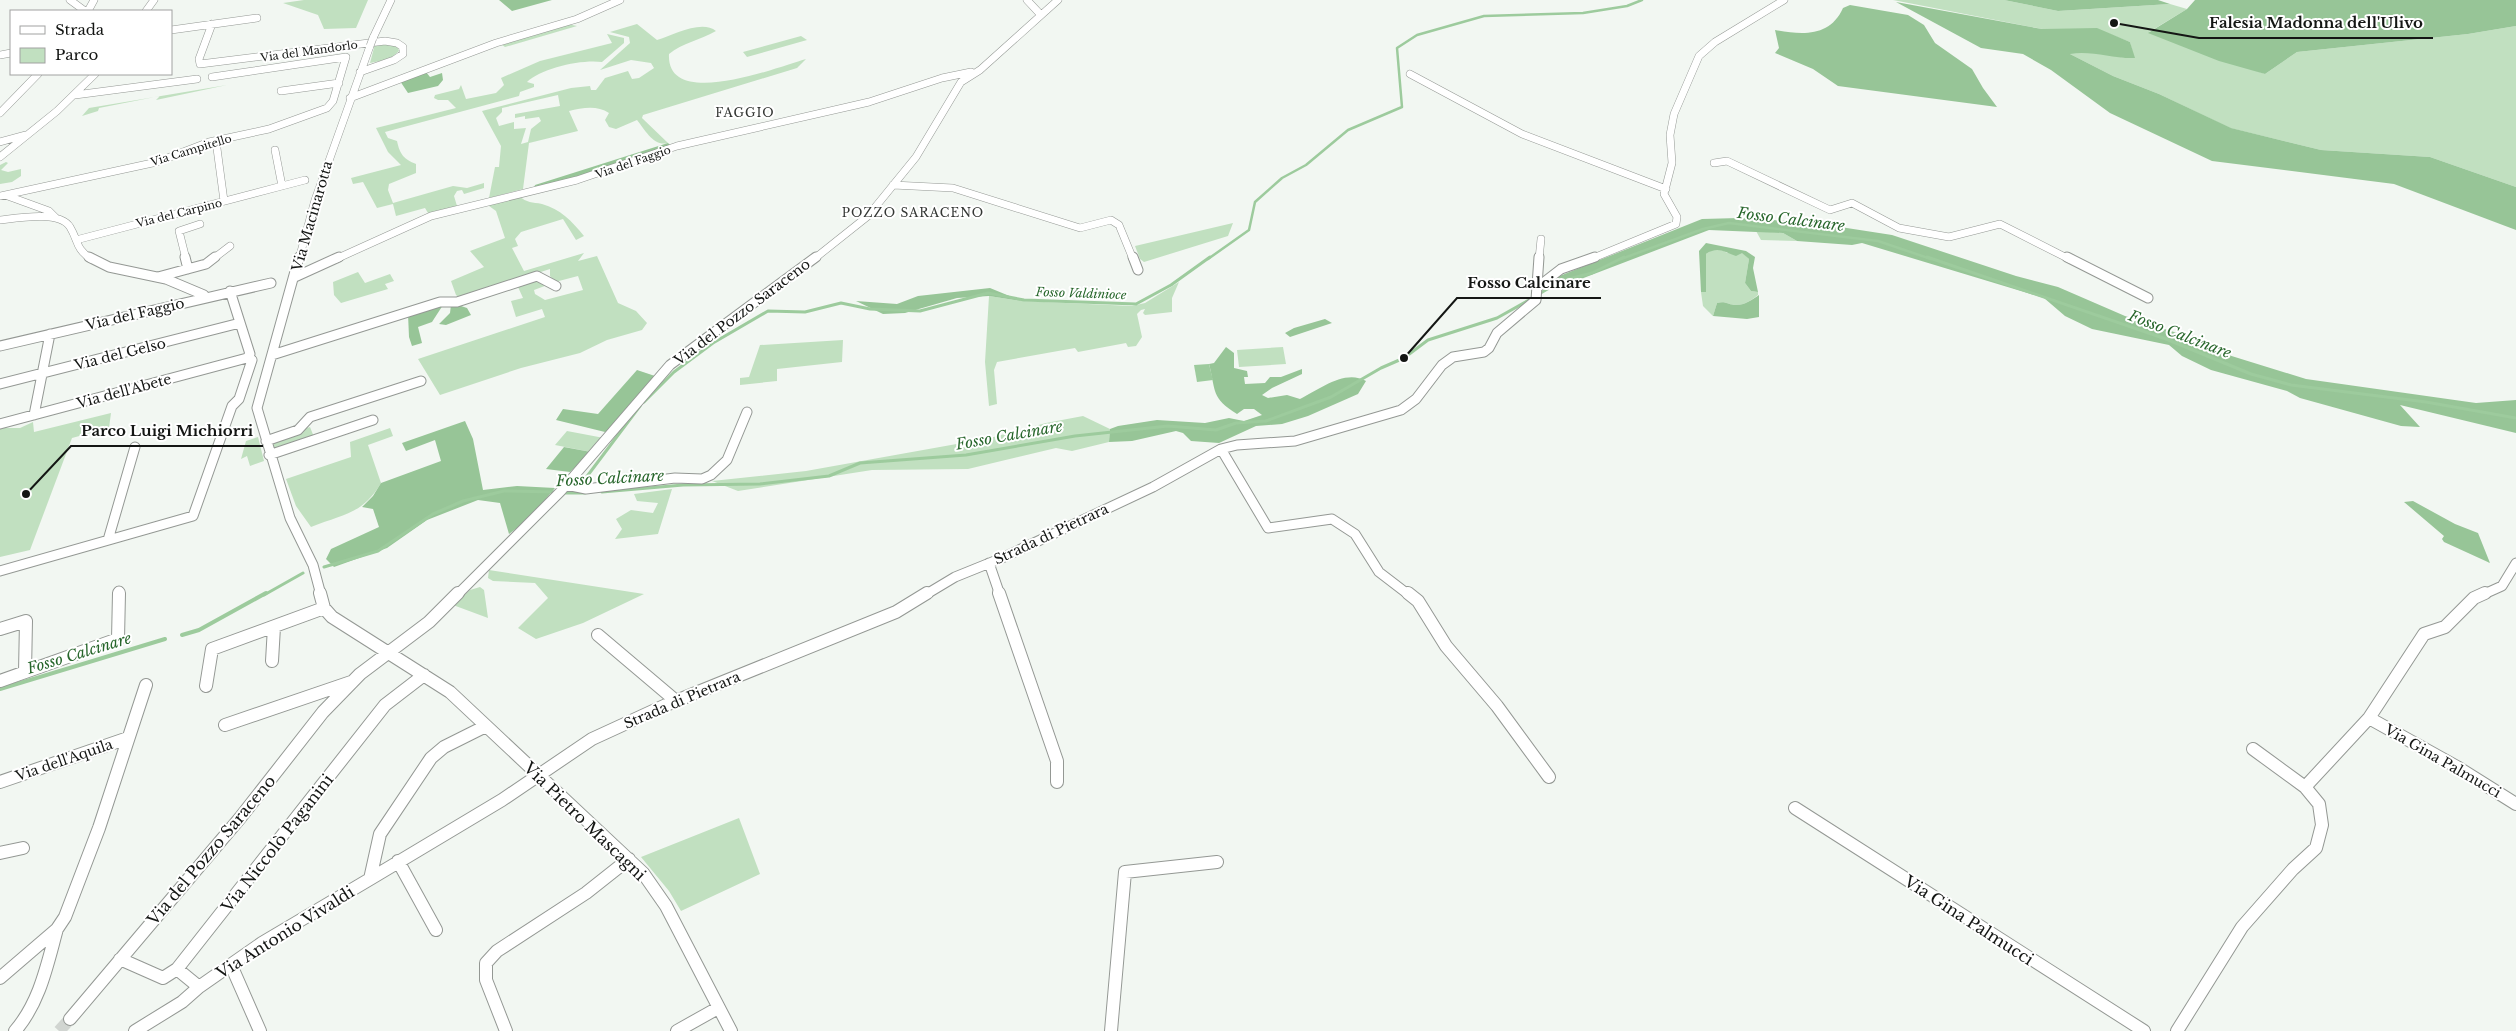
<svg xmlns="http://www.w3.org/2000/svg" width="2516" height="1031" viewBox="0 0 2516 1031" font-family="'Libre Baskerville',serif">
<rect width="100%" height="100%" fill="#f2f7f2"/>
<path fill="#c1e0c0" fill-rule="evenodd" d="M 304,0 L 368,0 L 356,28 L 324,29 L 318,15 L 283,3 Z
M 1893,0 L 2004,0 L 2058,11 L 2170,4 L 2187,9 L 2149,32 L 2265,74 L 2297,52 L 2468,34 L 2516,26 L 2516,187 L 2430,157 L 2321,150 L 2230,128 L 2159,94 L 2113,76 L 2068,53 L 2098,53 L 2126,58 L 2134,58 L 2130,42 L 2097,29 L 2042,29 Z
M 567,24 L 577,26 L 505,47 L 502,45 L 503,43 Z
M 637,24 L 657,40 C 673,35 702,19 716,31 C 701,40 682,43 669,54 C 666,111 778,67 806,59 L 797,68 L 643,115 L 642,118 L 668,143 C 654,147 645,130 637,120 L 616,129 L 609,127 L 605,120 L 609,113 C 597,105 582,108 569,111 L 578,131 L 529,143 L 523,189 L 489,198 L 495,167 L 499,167 L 501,146 L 482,111 L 571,88 L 590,86 L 591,90 L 596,90 L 605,78 L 628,71 L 632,79 L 639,78 L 654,68 L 651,63 L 631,60 L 600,70 L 630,43 L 629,37 L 610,32 ZM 558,95 L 560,106 L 515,114 L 515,118 L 525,116 L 525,119 L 539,117 L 541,121 L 531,129 L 528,142 L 521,144 L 526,128 L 514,129 L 514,122 L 499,126 L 496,118 L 502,112 L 502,108 Z
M 607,34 L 624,38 L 624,43 L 602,62 C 582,59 541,68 527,82 L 534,84 L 534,87 L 520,92 L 519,96 L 385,132 L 388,138 L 397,141 C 400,155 404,159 416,164 L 416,173 L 389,184 L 388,190 L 393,203 L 453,186 L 467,188 L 484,183 L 484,188 L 464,194 L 462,190 L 457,191 L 454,196 L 457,206 L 428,213 L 425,208 L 396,216 L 393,204 L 377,208 L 363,182 L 353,184 L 351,178 L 401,165 L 388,152 L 376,128 L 456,108 L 448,100 L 438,100 L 434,98 L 435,95 L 459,89 L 461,85 L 466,99 L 496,93 L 504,85 L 501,78 L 540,61 L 612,43 Z
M 801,36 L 807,40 L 747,57 L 743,52 Z
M 385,42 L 398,47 L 399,51 L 390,59 L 370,63 L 375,44 Z
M 227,85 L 156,100 L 160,96 L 99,108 L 98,111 L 82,116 L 89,108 Z
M 6,162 L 8,163 L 1,170 L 8,172 L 21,169 L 21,176 L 12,182 L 0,184 L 0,165 Z
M 519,196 C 527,203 532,202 542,204 C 560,209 572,221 584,236 L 576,240 L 563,219 L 521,232 L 515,239 L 518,246 L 512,248 L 524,271 L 584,253 L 578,261 L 597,256 L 618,303 L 636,311 L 647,323 L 642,330 L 607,340 L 580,353 L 521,368 L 440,395 L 418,359 L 545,317 L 542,309 L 516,317 L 511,301 L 523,298 L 518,287 L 524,285 L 524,283 L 537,279 L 550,284 L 534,290 L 535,294 L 545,300 L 583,290 L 578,276 L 555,282 L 550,276 L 550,269 L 460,298 L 456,295 L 451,281 L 484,267 L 470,251 L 505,238 L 496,211 L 485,203 Z
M 1233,223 L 1228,236 L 1144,262 L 1140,259 L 1135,246 Z
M 1756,231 L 1783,233 L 1797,241 L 1761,240 Z
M 1721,249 L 1727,253 L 1743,253 L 1749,259 L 1745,283 L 1751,291 L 1758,292 L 1758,295 C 1752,300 1743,306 1734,305 C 1727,304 1725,301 1717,303 L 1713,316 L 1703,306 L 1701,292 L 1706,292 L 1706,254 L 1712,250 Z
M 358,272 L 365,283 L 390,274 L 394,281 L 385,284 L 388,289 L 341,303 L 334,295 L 333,282 Z
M 1179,282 L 1172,298 L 1172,312 L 1145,315 L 1143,313 L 1145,309 L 1141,310 L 1137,314 L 1142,337 L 1136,346 L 1128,347 L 1126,343 L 1078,352 L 1075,348 L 997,362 L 994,370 L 997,404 L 989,406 L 985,362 L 989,296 L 1022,301 L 1132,306 L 1145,303 Z
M 843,340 L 842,362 L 777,369 L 777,381 L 740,385 L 740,378 L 749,377 L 760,345 Z
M 1283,347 L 1286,364 L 1239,367 L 1237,350 Z
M 111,413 L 109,428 L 72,438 L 30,550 L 0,557 L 0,428 L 20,428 L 33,422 L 34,432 Z
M 1083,416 L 1110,429 L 1109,442 L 1072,451 L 1056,448 L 968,469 L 872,470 L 738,491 L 712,481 L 806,471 L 990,438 L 1046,423 Z
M 310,427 L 314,437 L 275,451 L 272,440 Z
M 390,428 L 393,436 L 368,445 L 381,483 C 362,515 343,514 311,527 L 296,506 L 286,479 L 351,457 L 350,442 Z
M 567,431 L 604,438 L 591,452 L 555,445 Z
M 258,437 L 264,461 L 250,466 L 247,456 L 241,459 L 246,441 Z
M 672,489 L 658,534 L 615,539 L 622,529 L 616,519 L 631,510 L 653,513 L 658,503 L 637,501 L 634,494 Z
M 489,570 L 644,594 L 583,623 L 536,639 L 518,628 L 548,598 L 535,583 L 493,581 L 488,578 Z
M 480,587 L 484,590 L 488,618 L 453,605 L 470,590 Z
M 739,818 L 760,874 L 681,911 L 669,891 L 641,857 Z"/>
<path fill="#97c597" d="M 499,0 L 552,0 L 512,11 Z
M 2004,0 L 2158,0 L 2170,4 L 2058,11 Z
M 2195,0 L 2516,0 L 2516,26 L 2468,34 L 2297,52 L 2265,74 L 2219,61 L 2148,33 L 2187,9 Z
M 1896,2 L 2042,29 L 2097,28 L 2130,42 L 2135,58 C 2113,59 2091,50 2070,54 L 2113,76 L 2159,94 L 2231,128 L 2321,150 L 2430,157 L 2516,187 L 2516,230 L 2394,184 L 2212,161 L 2110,113 L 2051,70 L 2023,54 L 1981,48 Z
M 1850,5 L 1908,15 L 1924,25 L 1935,43 L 1972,69 L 1983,88 L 1997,107 L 1838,86 L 1813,69 L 1775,53 L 1779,48 L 1775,30 C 1803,35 1830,37 1843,8 Z
M 426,72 L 430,77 L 442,73 L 443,80 L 438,86 L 408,93 L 400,81 Z
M 668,143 L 671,146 L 584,175 L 534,188 L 535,185 Z
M 1739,218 L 1808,222 L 1892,235 L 2016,276 L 2058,287 L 2125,316 L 2177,333 L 2197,336 L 2209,349 L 2306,379 L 2476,403 L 2516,400 L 2516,433 L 2400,405 L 2420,427 L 2401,426 L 2300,398 L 2287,391 L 2211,370 L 2182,356 L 2169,345 L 2092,329 L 2065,316 L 2044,298 L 1862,243 L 1852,245 L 1797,241 L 1783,233 L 1709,230 L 1560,287 L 1552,279 L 1702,219 Z
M 1706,243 L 1746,251 L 1755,257 L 1753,268 L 1758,292 L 1751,291 L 1745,283 L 1749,259 L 1742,253 L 1736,256 C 1724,252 1718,246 1706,254 L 1706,292 L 1701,292 L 1699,251 Z
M 990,288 L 1022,301 L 989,296 L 957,298 L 905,313 L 883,314 L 856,301 L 897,304 L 918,296 Z
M 1759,295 L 1759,317 L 1747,319 L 1713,316 L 1717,303 C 1725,301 1727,304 1734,305 C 1743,306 1752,300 1759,295 Z
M 455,304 L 467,308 L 471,315 L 446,325 L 439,324 L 450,313 L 451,305 Z
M 443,305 L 432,322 L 418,327 L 422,343 L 412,346 L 409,337 L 408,314 Z
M 1325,319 L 1332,323 L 1290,337 L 1285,333 L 1294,328 Z
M 1226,347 L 1234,353 L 1234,368 L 1247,371 L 1248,377 L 1244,377 L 1245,384 L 1265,383 L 1270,377 L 1281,377 L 1302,369 L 1302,374 L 1272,388 L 1262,395 L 1268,398 L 1287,395 L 1300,399 C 1320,389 1345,369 1366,381 L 1358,394 L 1308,416 L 1282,424 L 1256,426 L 1219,443 L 1191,441 L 1183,433 L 1176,431 L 1132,441 L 1109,442 L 1110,429 L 1118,426 L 1157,420 L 1205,423 L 1229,418 L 1244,421 L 1262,415 L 1254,409 L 1244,409 L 1237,414 C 1211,398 1216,391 1209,364 L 1214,363 Z
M 637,370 L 655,376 L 610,429 L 605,432 L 556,420 L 563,409 L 598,414 Z
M 465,421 L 473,439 L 483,490 L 517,486 L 555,488 L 529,519 L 509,534 L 500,503 L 478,500 L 427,520 L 387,548 L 334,567 L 326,559 L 331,549 L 379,527 L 373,509 L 362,507 L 373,496 L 381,483 L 441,461 L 435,440 L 406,451 L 402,443 Z
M 564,447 L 591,452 L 570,472 L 546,469 Z
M 2413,501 L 2455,524 L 2478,533 L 2490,563 L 2444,542 L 2442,539 L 2444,536 L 2404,502 Z"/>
<path fill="#9dcb9d" d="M 1209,364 L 1213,380 L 1197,382 L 1194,365 Z"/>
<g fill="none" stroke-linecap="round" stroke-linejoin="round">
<path stroke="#9dcb9d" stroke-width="2.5" d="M 1208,259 L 1249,230 L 1255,202 L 1282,178 L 1306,165 L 1348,130 L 1402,107 L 1397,48 L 1417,35 L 1484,16 L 1583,13 L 1627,6 L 1642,0
M 1621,259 L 1703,229 L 1729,223 L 1878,241 L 1931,259"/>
<path stroke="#9dcb9d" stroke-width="3" d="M 1927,257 L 2166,339 L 2251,374 L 2291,385 L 2426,402 L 2516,418
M 1539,294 L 1561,281 L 1592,273 L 1624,257
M 644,402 L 674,372 L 713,343 L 768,311 L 805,312 L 841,303 L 870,309 L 920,311 L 988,293 L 1024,300 L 1136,304 L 1171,285 L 1210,257
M 579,487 L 640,406
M 602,492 L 683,485 L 760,484 L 829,476 L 860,463 L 966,455 L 1075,436 L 1168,426 L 1216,430 L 1236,423 L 1266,421 L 1331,397 L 1381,368 L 1404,358 L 1428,340 L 1497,318 L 1529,300
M 562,493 L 585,493
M 324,567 L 378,551 L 433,514 L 463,501 L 504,491 L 556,492
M 264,595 L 303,573"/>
<path stroke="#9dcb9d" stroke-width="4" d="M 182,635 L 199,630 L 266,593
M 0,689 L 165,639"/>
<path stroke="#d1d5d1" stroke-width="12" stroke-dasharray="12 6" stroke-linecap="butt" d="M 59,1031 L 70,1019"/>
<g stroke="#949894" stroke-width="8">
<path id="minor-far2" d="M 70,0 L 85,11
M 1027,0 L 1041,15
M 88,11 L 94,0
M 146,11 L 154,0
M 212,24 L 199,59 L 200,64 L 385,41 L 397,43 L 403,47 L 403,54 L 394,60 L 360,72
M 171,30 L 257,18
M 373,38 L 391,0
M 0,55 L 11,53
M 1410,74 L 1522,134 L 1666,189
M 281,91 L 339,83
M 75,95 L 197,79
M 350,98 L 496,43 L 577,19 L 620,0
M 0,113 L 38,74
M 216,141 L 224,201
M 0,142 L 25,135
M 0,157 L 57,111 L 95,74
M 1714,163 L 1727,161 L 1830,210 L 1852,203 L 1899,228 L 1949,237 L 2000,224 L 2069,259
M 893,185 L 953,188 L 1080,228 L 1111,220 L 1119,225 L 1133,259
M 282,186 L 305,180
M 5,195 L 49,211 L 56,218
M 0,196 L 157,162 L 209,142 L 269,129 L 327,108 L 333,101 L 346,57 L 212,77
M 0,220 C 17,218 60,210 70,227 C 79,242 75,248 91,259
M 76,240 L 282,186 L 275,150
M 186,259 L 179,231 L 200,224
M 213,259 L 230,246
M 299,259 L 315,200 L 370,46
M 336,259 L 431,216 L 577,180 L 677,146 L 869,102 L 942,78 L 971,72
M 814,259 L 868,216 L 916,157 L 961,82 L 980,70 L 1058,0
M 1539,259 L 1541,239
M 1591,259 L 1676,224 L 1677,217 L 1664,194 L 1672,163 L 1670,135 L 1674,114 L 1699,56 L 1715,42 L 1784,0"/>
</g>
<g stroke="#949894" stroke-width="11">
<path id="minor-far1" d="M 89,257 L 109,267 L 166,279 L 204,295
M 185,257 L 188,269
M 299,257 L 257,408 L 290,518 L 313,565 L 321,595
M 1133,257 L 1138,270
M 2067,257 L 2148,298
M 158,277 L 206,264 L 215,257
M 295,277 L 339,257
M 1539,286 L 1561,269 L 1595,257
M 230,291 L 250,354 L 247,358
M 0,346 L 271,283
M 272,355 L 440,302 L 457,302 L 537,276 L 556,286
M 0,384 L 240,323
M 34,415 L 50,334
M 0,424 L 247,358
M 266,441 L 298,430 L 310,417 L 421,381
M 1221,449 L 1268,528 L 1332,519 L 1355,534 L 1379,572 L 1409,595
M 269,455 L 373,420
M 566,485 L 586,489 L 675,478 L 702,479 L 711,475 L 727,460 L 747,412
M 108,540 L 135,447
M 989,563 L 1000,595
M 0,571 L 193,516 L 232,406 L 239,399 L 252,360 L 247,358
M 119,595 L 119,591
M 457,595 L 561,491 L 670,365 L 816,257
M 925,595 L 955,577 L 1002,558 L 1153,487 L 1221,449 L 1237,445 L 1295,441 L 1401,410 L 1416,399 L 1442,365 L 1453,357 L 1484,352 L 1489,348 L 1497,333 L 1536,300 L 1539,257
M 2482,595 L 2502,586 L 2516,563"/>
</g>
<g stroke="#949894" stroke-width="14">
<path id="minor" d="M 320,593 L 324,608 L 332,617 L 450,692 L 643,873 L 666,906 L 731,1031
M 999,593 L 1057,761 L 1057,782
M 1408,593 L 1418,601 L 1446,646 L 1497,706 L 1549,777
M 0,629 L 26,621 L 25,672
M 598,635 L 676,701
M 272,661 L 274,627
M 0,681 L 118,639 L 119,593
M 206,686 L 212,649 L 324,608
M 2369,718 L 2457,767 L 2516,804
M 225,725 L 351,682
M 0,782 L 128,738
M 2305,787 L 2369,718 L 2424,634 L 2445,627 L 2474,598 L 2485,593
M 1795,808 L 2144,1031
M 0,853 L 23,848
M 398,861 L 436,930
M 370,879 L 502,800 L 592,739 L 666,705 L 896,612 L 927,593
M 120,959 L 163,978 L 177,969 L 385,705 L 424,675
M 231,965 L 260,1031
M 177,969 L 199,987
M 0,978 L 57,929 L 65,917 L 99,828 L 146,685
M 70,1019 L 240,818 L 323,712 L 360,674 L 429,622 L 458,593
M 15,1031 C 40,1002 47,965 57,929
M 135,1031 L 182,1002 L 199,987 L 262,943 L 370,879 L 380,834 L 431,758 L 444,747 L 486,726
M 506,1031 L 486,980 L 486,963 L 497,951 L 586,893 L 629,859
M 677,1031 L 718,1008
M 1111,1031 L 1125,872 L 1217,862
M 2177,1031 L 2242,927 L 2293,869 L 2316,848 L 2322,825 L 2319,804 L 2305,787 L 2253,749"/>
</g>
<use href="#minor-far2" stroke="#fff" stroke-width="7"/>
<use href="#minor-far1" stroke="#fff" stroke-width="9"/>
<use href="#minor" stroke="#fff" stroke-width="12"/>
<g stroke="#949894" stroke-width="8" stroke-linecap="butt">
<path id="minor-bridge" d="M 370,46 L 373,38"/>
</g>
<use href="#minor-bridge" stroke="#fff" stroke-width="7"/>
</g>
<g text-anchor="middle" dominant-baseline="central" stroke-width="4" stroke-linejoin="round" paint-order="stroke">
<g font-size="11" fill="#141614" stroke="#fff">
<text transform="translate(309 51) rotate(-8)">Via del Mandorlo</text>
<text transform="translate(191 150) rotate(-17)">Via Campitello</text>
<text transform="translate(633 162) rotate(-19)">Via del Faggio</text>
<text transform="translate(179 213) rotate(-14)">Via del Carpino</text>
</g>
<g font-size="12" letter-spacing="1" fill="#343734" stroke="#fff">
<text x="745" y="112">FAGGIO</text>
<text x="913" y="212">POZZO SARACENO</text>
</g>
<g font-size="12" font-style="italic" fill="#27662b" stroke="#fff">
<text transform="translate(1081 293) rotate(2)">Fosso Valdinioce</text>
</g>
<g font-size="14" fill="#141614" stroke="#fff">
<text transform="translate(312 216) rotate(-74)">Via Macinarotta</text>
<text transform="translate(742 312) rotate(-37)">Via del Pozzo Saraceno</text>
<text transform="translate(135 314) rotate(-13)">Via del Faggio</text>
<text transform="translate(120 354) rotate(-14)">Via del Gelso</text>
<text transform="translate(124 391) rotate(-15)">Via dell'Abete</text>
<text transform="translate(1051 534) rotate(-25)">Strada di Pietrara</text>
<text transform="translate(682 700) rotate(-23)">Strada di Pietrara</text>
<text transform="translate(64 760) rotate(-19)">Via dell'Aquila</text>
<text transform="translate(2443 761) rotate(30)">Via Gina Palmucci</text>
</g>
<g font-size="15" font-style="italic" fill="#27662b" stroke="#fff">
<text transform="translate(1791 219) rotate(7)">Fosso Calcinare</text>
<text transform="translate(2180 334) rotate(21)">Fosso Calcinare</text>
<text transform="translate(1009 435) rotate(-10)">Fosso Calcinare</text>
<text transform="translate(610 478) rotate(-3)">Fosso Calcinare</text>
<text transform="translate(79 653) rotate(-17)">Fosso Calcinare</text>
</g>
<g font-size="16" fill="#141614" stroke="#fff">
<text transform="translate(585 821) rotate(44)">Via Pietro Mascagni</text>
<text transform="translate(277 843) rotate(-52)">Via Niccolò Paganini</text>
<text transform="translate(211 850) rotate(-50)">Via del Pozzo Saraceno</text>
<text transform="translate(1969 920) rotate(33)">Via Gina Palmucci</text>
<text transform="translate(285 932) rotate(-32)">Via Antonio Vivaldi</text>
</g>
</g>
<path fill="none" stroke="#141614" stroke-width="2" d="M2114 23L2199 38H2433M1404 358L1457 298H1601M26 494L71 446H263"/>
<g fill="#141614" stroke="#fff" stroke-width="2">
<circle cx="2114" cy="23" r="5"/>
<circle cx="1404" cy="358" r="5"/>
<circle cx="26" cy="494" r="5"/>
</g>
<g font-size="15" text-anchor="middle" font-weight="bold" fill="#141614" stroke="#fff" stroke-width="4" stroke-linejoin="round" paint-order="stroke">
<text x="2316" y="28">Falesia Madonna dell'Ulivo</text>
<text x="1529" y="288">Fosso Calcinare</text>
<text x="167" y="436">Parco Luigi Michiorri</text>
</g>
<rect x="10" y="10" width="162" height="65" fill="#ffffff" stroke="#a1a2a1"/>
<rect x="20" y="26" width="25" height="8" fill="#ffffff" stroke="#a1a2a1"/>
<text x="55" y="35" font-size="15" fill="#141614">Strada</text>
<rect x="20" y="48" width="25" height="15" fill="#c1e0c0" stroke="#a1a2a1"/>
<text x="55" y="60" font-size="15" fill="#141614">Parco</text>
</svg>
